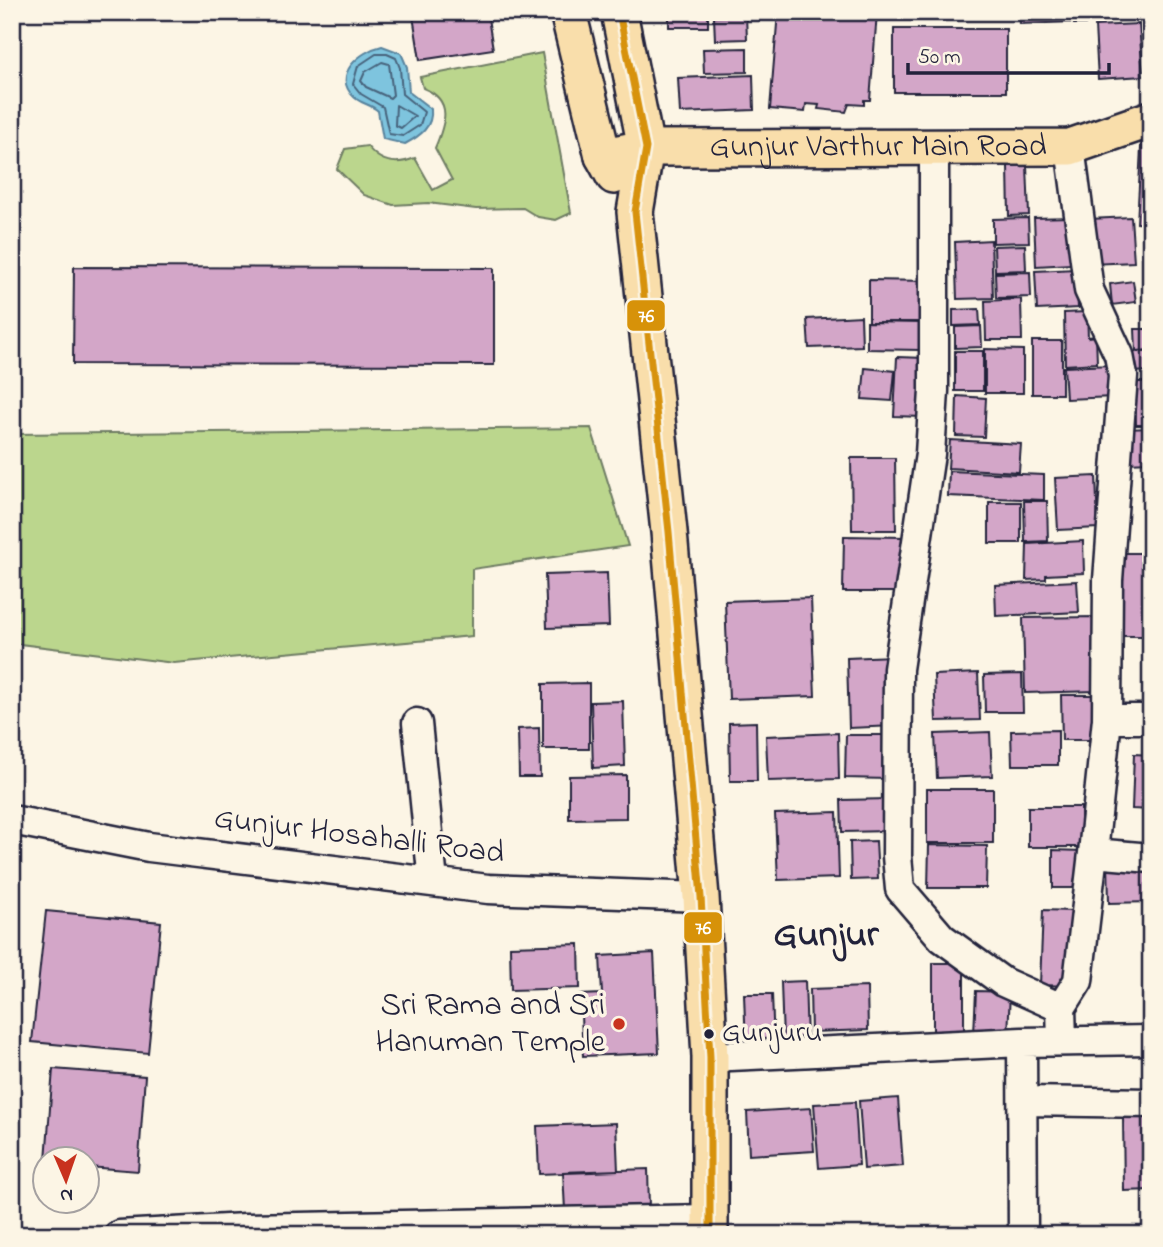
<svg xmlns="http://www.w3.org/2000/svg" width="1163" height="1247" viewBox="0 0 1163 1247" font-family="'Indie Flower',sans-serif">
<rect width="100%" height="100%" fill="#fcf5e5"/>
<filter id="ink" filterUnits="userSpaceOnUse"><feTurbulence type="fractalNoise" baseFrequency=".0143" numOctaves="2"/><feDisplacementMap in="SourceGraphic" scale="14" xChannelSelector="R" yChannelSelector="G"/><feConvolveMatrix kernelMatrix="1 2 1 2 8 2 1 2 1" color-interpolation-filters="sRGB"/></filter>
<g filter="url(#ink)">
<path fill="#bbd68d" stroke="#6e7c64" stroke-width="2" d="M 542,53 L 571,213 L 556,220 L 538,217 L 523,208 L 476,209 L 428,203 L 393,205 L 364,195 L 337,169 L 345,149 L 367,146 C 380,163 396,166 415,158 L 433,190 L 452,180 L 435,148 C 445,124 454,100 423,88 L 420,77 Z
M 591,428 L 628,546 L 472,569 L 472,636 L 174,663 L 12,643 L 12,434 Z"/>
<path fill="#7ec4de" stroke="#59839d" stroke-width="2" d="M 382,46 L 401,53 L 407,67 L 409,92 L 431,109 C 433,127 420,136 405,144 L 383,139 L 378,111 C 371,104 361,104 354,97 C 331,75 360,51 382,46 Z"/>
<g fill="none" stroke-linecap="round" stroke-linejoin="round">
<path stroke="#47637c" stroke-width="2" d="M 376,54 L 387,54 L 396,58 L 400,68 L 402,94 L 424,112 L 420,125 L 403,136 L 389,134 L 383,107 L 361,94 L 353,84 L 358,66 Z
M 382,62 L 389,64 L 393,95 L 390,98 L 366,87 L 361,81 L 365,72 Z
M 396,105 L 415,116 L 401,128 L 395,125 Z"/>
</g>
<path fill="#d3a6c8" stroke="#22223b" stroke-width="2" d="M 436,12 L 487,12 L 493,49 L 420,60 L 413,16 Z
M 669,12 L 708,12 L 708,27 L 669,27 Z
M 778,12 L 877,13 L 870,100 L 864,100 L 864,105 L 849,104 L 846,112 L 818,109 L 819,105 L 806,104 L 805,112 L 770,109 Z
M 1019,12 L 1073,12 L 1073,22 L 1020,24 Z
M 1073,12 L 1092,12 L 1092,24 L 1074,24 Z
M 1093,12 L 1136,12 L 1136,20 L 1094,22 Z
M 746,16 L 747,39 L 715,40 L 714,17 Z
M 1139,24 L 1143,76 L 1098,79 L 1095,26 Z
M 894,29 L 1006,29 L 1006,92 L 894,92 Z
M 747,48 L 747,72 L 704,73 L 703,49 Z
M 753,75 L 754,110 L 680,113 L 678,78 Z
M 1142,130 L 1151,130 L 1151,224 L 1137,223 Z
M 1008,166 L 1027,166 L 1029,215 L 1009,216 Z
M 1070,217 L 1072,264 L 1036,266 L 1034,218 Z
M 1131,217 L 1134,262 L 1091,264 L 1089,219 Z
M 1028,218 L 1029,242 L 993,243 L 993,219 Z
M 991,240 L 993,298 L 957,299 L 955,242 Z
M 1025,245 L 1026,270 L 995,271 L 994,246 Z
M 74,267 L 494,268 L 494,365 L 73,364 Z
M 1076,269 L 1078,308 L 1037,310 L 1035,271 Z
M 1030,272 L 1031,297 L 996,298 L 995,273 Z
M 869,280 L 930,281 L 929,322 L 869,322 Z
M 1133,281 L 1136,302 L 1112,305 L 1110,284 Z
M 1021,299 L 1022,340 L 986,340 L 985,301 Z
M 979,309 L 980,325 L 953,326 L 953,310 Z
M 1087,312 L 1088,337 L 1096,336 L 1097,363 L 1065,365 L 1064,313 Z
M 861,316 L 862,346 L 809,348 L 807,319 Z
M 867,322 L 921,323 L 920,350 L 867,349 Z
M 981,326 L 982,347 L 955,348 L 955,327 Z
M 1135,329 L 1151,329 L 1151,350 L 1136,351 Z
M 1032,341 L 1062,341 L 1062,394 L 1032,394 Z
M 985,349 L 1023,350 L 1023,393 L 985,393 Z
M 955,351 L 983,351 L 983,391 L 955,391 Z
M 1151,351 L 1151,371 L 1132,372 L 1131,352 Z
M 897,357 L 925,358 L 923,417 L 894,416 Z
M 1113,365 L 1114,397 L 1066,399 L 1064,367 Z
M 865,368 L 895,371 L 892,401 L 862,399 Z
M 1135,382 L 1151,382 L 1151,425 L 1136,425 Z
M 957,396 L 986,398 L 984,437 L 956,436 Z
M 1151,428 L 1151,462 L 1126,463 L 1125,429 Z
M 950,440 L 1021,444 L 1019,472 L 948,468 Z
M 851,458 L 895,458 L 896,530 L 852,530 Z
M 949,471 L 1044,475 L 1044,500 L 948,496 Z
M 1096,476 L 1098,528 L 1058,530 L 1055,478 Z
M 1024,501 L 1047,501 L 1048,541 L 1025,542 Z
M 989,502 L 1021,502 L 1021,543 L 989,543 Z
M 844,536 L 905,537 L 905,592 L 843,592 Z
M 1083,541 L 1084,573 L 1046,575 L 1046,579 L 1026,580 L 1027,544 Z
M 1123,553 L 1151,553 L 1151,636 L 1122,636 Z
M 607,573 L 609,626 L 547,628 L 545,575 Z
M 1077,581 L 1079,612 L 996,616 L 995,585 Z
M 811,598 L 815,696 L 729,699 L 725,601 Z
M 1095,617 L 1097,691 L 1025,693 L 1023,618 Z
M 892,656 L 895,726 L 849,728 L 847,658 Z
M 978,673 L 980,720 L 936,721 L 934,675 Z
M 1022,674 L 1023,712 L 985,712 L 984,675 Z
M 589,683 L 589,749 L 543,749 L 543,684 Z
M 1061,695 L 1092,695 L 1093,740 L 1062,740 Z
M 623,701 L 625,766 L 593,768 L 591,702 Z
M 756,722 L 757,781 L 730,781 L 729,723 Z
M 539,728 L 540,777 L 519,777 L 518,729 Z
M 1058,730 L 1058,765 L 1012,765 L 1011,731 Z
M 990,732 L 992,776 L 937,778 L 935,734 Z
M 838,733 L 839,779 L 768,781 L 766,736 Z
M 846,735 L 889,735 L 888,779 L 845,778 Z
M 1134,754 L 1151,755 L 1151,810 L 1132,809 Z
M 626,775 L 626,818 L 569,819 L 569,776 Z
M 927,789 L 993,789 L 993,843 L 927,843 Z
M 889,799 L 890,831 L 842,832 L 841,800 Z
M 1028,807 L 1081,807 L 1081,847 L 1028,847 Z
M 837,812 L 839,878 L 778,880 L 775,814 Z
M 876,841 L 878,879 L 851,880 L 850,842 Z
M 929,845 L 987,846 L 986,888 L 928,888 Z
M 1053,850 L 1082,851 L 1082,888 L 1053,888 Z
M 1151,859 L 1151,902 L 1109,903 L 1108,861 Z
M 1043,910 L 1073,911 L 1071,986 L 1040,985 Z
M 46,911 L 161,922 L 148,1053 L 32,1042 Z
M 579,944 L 580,988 L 511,990 L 510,946 Z
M 654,953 L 659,1053 L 583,1056 L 580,995 L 602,994 L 600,956 Z
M 933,963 L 964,963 L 964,1031 L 933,1031 Z
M 805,981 L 807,1040 L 783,1041 L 781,982 Z
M 867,987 L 868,1030 L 811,1032 L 810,989 Z
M 976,991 L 1010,992 L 1008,1035 L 974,1034 Z
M 744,994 L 772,994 L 774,1046 L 746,1047 Z
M 53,1069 L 145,1076 L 138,1171 L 88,1167 L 88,1160 L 46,1160 Z
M 898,1098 L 903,1166 L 864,1169 L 859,1101 Z
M 855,1102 L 859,1165 L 819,1168 L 814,1104 Z
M 811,1108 L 814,1151 L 749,1155 L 747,1112 Z
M 1123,1117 L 1151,1117 L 1151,1190 L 1124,1191 Z
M 616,1123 L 618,1171 L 539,1174 L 537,1126 Z
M 648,1169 L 649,1207 L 565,1210 L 563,1172 Z"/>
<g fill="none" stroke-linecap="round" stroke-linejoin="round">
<g stroke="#22223b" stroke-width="33">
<path id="minor" d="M 1070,147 L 1089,290 L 1119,355 L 1123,376 L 1108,580 L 1107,719 L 1093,853 L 1151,858
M 934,149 L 934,391 L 930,454 L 898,669 L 897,856 L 900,889 L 942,938 L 1003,982 L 1061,1008 L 1062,1040
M 1107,719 L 1151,719
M 417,723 L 433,882
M 12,820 L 149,847 L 488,889 L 701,897
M 1061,1008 L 1078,981 L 1093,853
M 1022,1042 L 1023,1235
M 710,1057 L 1022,1042 L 1151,1040
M 1025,1101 L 1151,1103
M 119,1235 L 245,1228 L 710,1219"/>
</g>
<g stroke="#22223b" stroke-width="40">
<g id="major">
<path d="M 568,12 L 603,156 L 614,176"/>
<path d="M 619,12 L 646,148 L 635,212 L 669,532 L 701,897 L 710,1057 L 710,1235"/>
<path id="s1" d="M 603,156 L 646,148 L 1070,147 L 1151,119"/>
</g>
</g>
<use href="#minor" stroke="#fcf5e5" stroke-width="28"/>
<use href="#major" stroke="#f9deab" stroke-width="35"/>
<g stroke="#fcf5e5" stroke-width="12">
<path id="bus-1" d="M 619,12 L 646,148 L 635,212 L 669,532 L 701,897 L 710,1057 L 710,1235"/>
</g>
<use href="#bus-1" stroke="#d79209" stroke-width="7"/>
</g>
</g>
<circle fill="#c8321e" stroke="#fcf5e5" stroke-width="2.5" cx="619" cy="1024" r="7"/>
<circle fill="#22223b" stroke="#fcf5e5" stroke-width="2.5" cx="709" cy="1034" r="6"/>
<g text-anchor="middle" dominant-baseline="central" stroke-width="7" stroke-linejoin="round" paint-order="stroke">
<g font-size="30" fill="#22223b" stroke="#fcf5e5" text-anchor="start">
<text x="722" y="1034">Gunjuru</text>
</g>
<g font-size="32" fill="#22223b" stroke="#fcf5e5">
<text stroke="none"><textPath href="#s1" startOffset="276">Gunjur Varthur Main Road</textPath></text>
<text transform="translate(359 837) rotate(7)">Gunjur Hosahalli Road</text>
</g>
<g font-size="32" fill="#22223b" stroke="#fcf5e5" text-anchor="end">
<text x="605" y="1006">Sri Rama and Sri<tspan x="605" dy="37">Hanuman Temple</tspan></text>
</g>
<g font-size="38" font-weight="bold" fill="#22223b" stroke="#fcf5e5">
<text x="826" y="936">Gunjur</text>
</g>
</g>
<g stroke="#fcf5e5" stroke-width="2.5">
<rect x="626" y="299" width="40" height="33" rx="7" fill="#d79209"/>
<rect x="683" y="911" width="40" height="33" rx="7" fill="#d79209"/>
</g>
<g font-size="19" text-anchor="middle" font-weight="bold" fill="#fff">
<text x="646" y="322">76</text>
<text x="703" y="934">76</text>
</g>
<rect width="1163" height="1247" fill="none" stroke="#fcf5e5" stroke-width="42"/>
<rect x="21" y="21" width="1121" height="1205" fill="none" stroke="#22223b" stroke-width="2.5" filter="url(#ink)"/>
<g transform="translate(66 1180) rotate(178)"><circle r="33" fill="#fcf5e5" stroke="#a5a1a1" stroke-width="2"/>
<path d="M0-5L12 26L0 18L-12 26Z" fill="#c8321e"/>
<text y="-10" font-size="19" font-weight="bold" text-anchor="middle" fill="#22223b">N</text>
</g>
<path d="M908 63v10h201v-10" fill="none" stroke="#22223b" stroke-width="3.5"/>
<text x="918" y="63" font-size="21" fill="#22223b" stroke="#fcf5e5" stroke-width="5" paint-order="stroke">50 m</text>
</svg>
